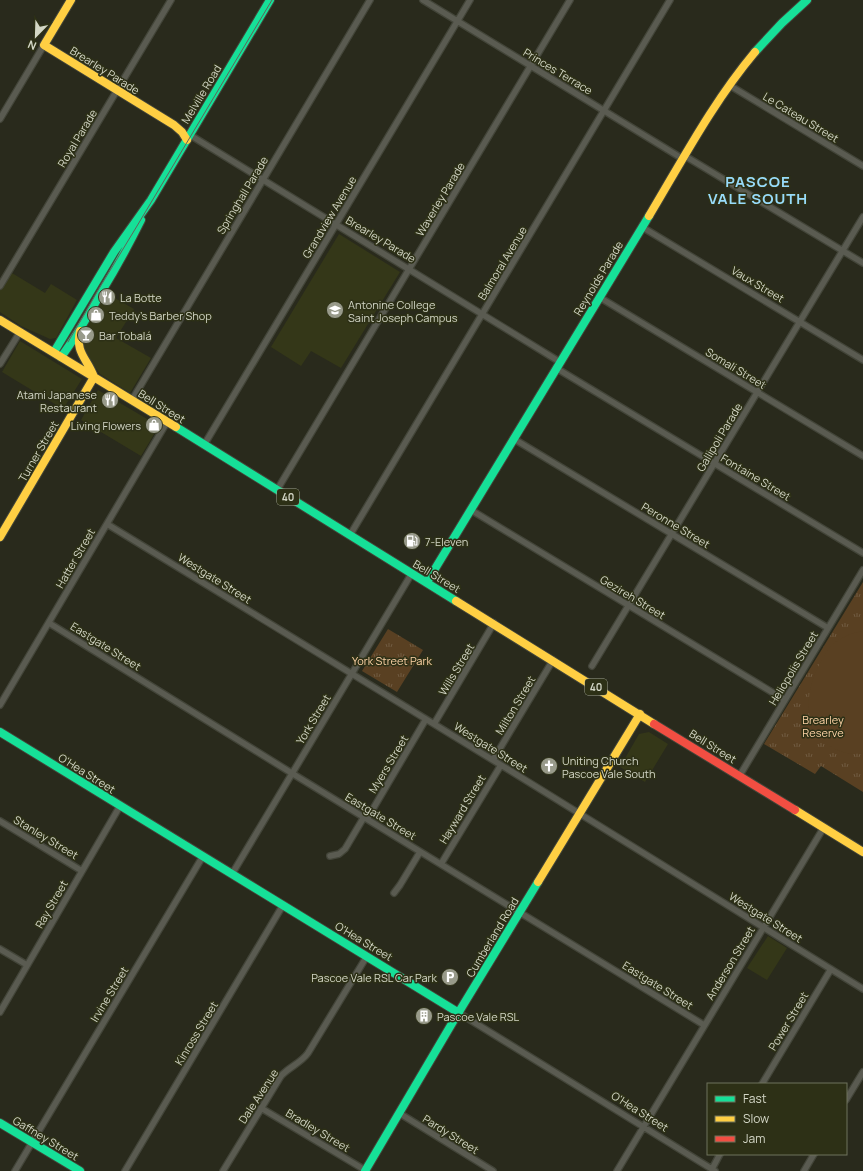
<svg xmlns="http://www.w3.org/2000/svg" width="863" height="1171" viewBox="0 0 863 1171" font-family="Manrope,sans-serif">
<defs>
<pattern id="grass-tufts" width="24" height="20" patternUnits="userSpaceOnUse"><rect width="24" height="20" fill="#594022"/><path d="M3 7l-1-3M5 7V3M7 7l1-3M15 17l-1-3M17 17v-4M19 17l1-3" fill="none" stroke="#705b41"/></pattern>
</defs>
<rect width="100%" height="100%" fill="#292a1c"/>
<path fill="#343718" d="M 339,234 L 400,272 L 341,368 L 311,351 L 301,366 L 271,347 Z
M 7,270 L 45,293 L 51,284 L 77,300 L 56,338 L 50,339 L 21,326 L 0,312 L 0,281 Z
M 106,293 L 134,309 L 116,338 L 151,358 L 130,393 L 100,374 L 82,349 L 82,335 Z
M 20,341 L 82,379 L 63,409 L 2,372 Z
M 98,390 L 159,426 L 141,456 L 81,420 Z
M 649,732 L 668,744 L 645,782 L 620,767 L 639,734 Z
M 768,936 L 787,948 L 767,980 L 747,968 Z"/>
<path fill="url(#grass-tufts)" d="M 863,582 L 863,792 L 821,766 L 815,774 L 764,744 Z
M 388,629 L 423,650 L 397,692 L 362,671 Z"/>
<path fill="#594022" d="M 863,631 L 863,753 C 853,755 842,753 833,748 C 801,730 805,691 820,663 C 823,658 826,652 830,647 C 839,638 851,633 863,631 Z"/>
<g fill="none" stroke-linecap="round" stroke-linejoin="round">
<g stroke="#434539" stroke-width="8">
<path id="street" d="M 423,0 L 683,159
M 729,85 L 863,166
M 0,119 L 44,45
M 190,135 L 560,362
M 685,156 L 863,263
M 642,227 L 863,360
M 0,286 L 171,0
M 599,297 L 863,456
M 0,364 L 20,332
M 556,368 L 863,553
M 132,400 L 370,0
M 514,439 L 828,628
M 204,445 L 470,0
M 277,490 L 570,0
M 471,510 L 785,700
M 107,524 L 501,765 L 863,989
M 350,535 L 670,0
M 49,623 L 298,777 L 704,1025
M 592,666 L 863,217
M 0,705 L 167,422
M 434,724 L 494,623
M 493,760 L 553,660
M 740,775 L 863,570
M 367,819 L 426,719
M 0,821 L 82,871
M 330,856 L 339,854 L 345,849 L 364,817
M 441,864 L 501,765
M 232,874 L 412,573
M 394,893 L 400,885 L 420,852
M 0,949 L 27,965
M 0,1012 L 120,806
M 459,1013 L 715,1171
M 762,1084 L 831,969
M 846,1100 L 863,1072
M 261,1108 L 365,1170
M 399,1113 L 493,1171
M 712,1169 L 720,1154
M 15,1171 L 203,856
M 125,1171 L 283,905
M 223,1171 L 281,1076 C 289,1067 301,1063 308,1053 L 367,956
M 617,1171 L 824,827
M 804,1171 L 814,1154"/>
</g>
<g stroke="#434539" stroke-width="10">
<path id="fast" d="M 755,52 L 782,23 L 807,0
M 54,352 L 114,252 L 151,200 L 270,0
M 61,357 C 77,336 89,314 102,291 C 116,268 129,244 141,220
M 176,427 L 456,601
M 427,582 L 649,216
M 0,732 L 459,1013
M 0,1123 L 80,1171
M 365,1171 L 454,1020 L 538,882"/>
</g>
<g stroke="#434539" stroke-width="10">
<path id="slow" d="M 71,0 L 44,45 L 174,125 L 182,132 L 187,140
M 649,216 C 682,161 713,102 755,52
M 0,320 L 176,427
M 0,537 L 94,377 C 87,358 75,353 80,331
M 456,601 L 654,724
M 795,810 L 863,852
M 538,882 L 640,714"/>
</g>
<g stroke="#434539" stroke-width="10">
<path id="jam" d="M 654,724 L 795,810"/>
</g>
<use href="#street" stroke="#5a5b51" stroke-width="5.5"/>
<use href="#fast" stroke="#16e098" stroke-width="8"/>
<use href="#slow" stroke="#ffcf43" stroke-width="8"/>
<use href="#jam" stroke="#f24e42" stroke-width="8"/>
<path stroke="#616359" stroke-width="1" d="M 68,342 L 84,315 L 97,292 L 137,226 L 272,0"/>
</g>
<defs>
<g id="restaurant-disc" transform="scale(0.9)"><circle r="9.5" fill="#989a8a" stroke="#2d3016"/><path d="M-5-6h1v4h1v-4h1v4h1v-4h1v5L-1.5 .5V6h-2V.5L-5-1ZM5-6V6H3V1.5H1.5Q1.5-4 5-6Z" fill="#fff"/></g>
<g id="school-disc" transform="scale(0.9)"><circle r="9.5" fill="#989a8a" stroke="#2d3016"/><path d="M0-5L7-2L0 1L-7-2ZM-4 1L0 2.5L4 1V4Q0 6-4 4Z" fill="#fff"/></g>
<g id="shop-disc" transform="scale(0.9)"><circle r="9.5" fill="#989a8a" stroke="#2d3016"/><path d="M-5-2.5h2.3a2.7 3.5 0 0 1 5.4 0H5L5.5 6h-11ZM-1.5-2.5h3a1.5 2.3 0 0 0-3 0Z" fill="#fff"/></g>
<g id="bar-disc" transform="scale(0.9)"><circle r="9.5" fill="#989a8a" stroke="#2d3016"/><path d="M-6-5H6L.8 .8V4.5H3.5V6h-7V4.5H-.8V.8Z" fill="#fff"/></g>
<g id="fuel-disc" transform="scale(0.9)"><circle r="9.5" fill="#989a8a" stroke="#2d3016"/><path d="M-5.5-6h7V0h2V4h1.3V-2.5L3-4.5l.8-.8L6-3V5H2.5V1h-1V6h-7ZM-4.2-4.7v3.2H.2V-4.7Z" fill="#fff"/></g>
<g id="church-disc" transform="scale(0.9)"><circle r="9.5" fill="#989a8a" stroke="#2d3016"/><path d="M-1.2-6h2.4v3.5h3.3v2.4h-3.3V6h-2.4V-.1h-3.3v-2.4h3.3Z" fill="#fff"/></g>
<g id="parking-disc" transform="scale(0.9)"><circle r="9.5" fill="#989a8a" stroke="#2d3016"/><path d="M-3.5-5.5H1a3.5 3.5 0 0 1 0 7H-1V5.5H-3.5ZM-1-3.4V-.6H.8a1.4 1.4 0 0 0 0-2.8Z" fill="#fff"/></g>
<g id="building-disc" transform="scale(0.9)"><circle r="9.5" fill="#989a8a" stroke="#2d3016"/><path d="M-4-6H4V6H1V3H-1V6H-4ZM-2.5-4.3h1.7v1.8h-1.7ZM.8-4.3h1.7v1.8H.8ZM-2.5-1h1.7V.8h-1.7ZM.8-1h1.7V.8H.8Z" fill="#fff"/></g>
</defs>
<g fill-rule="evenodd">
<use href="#restaurant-disc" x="107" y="297"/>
<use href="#school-disc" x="335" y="310"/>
<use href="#shop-disc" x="96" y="315"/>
<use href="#bar-disc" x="86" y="335"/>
<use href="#restaurant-disc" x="110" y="400"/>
<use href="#shop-disc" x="154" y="425"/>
<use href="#fuel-disc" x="412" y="541"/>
<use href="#church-disc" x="549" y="766"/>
<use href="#parking-disc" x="450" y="977"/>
<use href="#building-disc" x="424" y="1016"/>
</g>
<g text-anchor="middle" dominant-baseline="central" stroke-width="3" stroke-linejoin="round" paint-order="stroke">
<g fill="#2d3016" stroke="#a1a491" stroke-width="1">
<rect x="277" y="489" width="22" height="16" rx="3"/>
<rect x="585" y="679" width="22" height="16" rx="3"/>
</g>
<g font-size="10" font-weight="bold" fill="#d3d6c6">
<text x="288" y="497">40</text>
<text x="596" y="687">40</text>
</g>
<g font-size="11" fill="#d3d6c6" stroke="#2d3016">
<text transform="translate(105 70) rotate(32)">Brearley Parade</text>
<text transform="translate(558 71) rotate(31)">Princes Terrace</text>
<text transform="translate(201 94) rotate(-59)">Melville Road</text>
<text transform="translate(801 117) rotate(31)">Le Cateau Street</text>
<text transform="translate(77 138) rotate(-59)">Royal Parade</text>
<text transform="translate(242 195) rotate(-59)">Springhall Parade</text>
<text transform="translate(440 199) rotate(-59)">Waverley Parade</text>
<text transform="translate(329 217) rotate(-59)">Grandview Avenue</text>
<text transform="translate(381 239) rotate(31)">Brearley Parade</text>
<text transform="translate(502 263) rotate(-59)">Balmoral Avenue</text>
<text transform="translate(598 278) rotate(-59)">Reynolds Parade</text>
<text transform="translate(758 284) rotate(31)">Vaux Street</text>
<text transform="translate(736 368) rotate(31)">Somali Street</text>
<text transform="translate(162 406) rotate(32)">Bell Street</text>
<text transform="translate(719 437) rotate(-59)">Gallipoli Parade</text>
<text transform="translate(38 451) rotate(-60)">Turner Street</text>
<text transform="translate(756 477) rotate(31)">Fontaine Street</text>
<text transform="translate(676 525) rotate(31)">Peronne Street</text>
<text transform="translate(75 558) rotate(-60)">Hatter Street</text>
<text transform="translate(437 576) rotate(31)">Bell Street</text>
<text transform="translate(215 578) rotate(32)">Westgate Street</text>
<text transform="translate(633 597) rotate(31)">Gezireh Street</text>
<text transform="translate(106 646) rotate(32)">Eastgate Street</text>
<text transform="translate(793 668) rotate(-59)">Heliopolis Street</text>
<text transform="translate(456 669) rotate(-59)">Wills Street</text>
<text transform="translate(515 705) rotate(-59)">Milton Street</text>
<text transform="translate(313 719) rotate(-59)">York Street</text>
<text transform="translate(713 746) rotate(32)">Bell Street</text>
<text transform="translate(491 747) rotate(32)">Westgate Street</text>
<text transform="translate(388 764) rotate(-59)">Myers Street</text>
<text transform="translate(87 773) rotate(32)">O'Hea Street</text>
<text transform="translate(462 809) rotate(-59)">Hayward Street</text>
<text transform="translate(381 816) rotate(31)">Eastgate Street</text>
<text transform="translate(46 837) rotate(31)">Stanley Street</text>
<text transform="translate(51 904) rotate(-60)">Ray Street</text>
<text transform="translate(766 917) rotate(32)">Westgate Street</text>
<text transform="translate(492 937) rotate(-59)">Cumberland Road</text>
<text transform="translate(364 941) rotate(31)">O'Hea Street</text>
<text transform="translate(730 963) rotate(-59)">Anderson Street</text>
<text transform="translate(658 985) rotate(32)">Eastgate Street</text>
<text transform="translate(109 994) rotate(-59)">Irvine Street</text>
<text transform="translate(788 1021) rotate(-59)">Power Street</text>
<text transform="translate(196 1033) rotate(-59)">Kinross Street</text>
<text transform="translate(258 1096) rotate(-57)">Dale Avenue</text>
<text transform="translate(640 1111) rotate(32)">O'Hea Street</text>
<text transform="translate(318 1130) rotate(31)">Bradley Street</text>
<text transform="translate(451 1134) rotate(32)">Pardy Street</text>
<text transform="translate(46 1138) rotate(31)">Gaffney Street</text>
</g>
<g font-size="11" fill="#d3d6c6" stroke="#2d3016" text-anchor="start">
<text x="120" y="297">La Botte</text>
<text x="348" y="304">Antonine College<tspan x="348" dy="13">Saint Joseph Campus</tspan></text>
<text x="109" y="315">Teddy's Barber Shop</text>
<text x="99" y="335">Bar Tobalá</text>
<text x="97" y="394" text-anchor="end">Atami Japanese<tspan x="97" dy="13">Restaurant</tspan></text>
<text x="141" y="425" text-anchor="end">Living Flowers</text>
<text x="425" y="541">7-Eleven</text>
<text x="562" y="760">Uniting Church<tspan x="562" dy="13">Pascoe Vale South</tspan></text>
<text x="437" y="977" text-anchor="end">Pascoe Vale RSL Car Park</text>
<text x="437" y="1016">Pascoe Vale RSL</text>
</g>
<g font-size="11" fill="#fdd2a6" stroke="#2d3016">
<text x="392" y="660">York Street Park</text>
<text x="823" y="719">Brearley<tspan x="823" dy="13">Reserve</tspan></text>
</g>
<g font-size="15" font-weight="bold" letter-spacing="1" fill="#98dbfa" stroke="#2d3016">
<text x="758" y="181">PASCOE<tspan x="758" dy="17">VALE SOUTH</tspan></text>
</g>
</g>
<rect x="707" y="1083" width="140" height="72" fill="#2d3016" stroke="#6f725c"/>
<rect x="715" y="1096" width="20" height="6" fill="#16e098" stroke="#6f725c"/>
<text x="743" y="1103" font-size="12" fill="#d3d6c6">Fast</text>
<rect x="715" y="1116" width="20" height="6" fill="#ffcf43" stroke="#6f725c"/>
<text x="743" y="1123" font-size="12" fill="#d3d6c6">Slow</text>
<rect x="715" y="1136" width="20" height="6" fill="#f24e42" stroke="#6f725c"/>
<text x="743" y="1143" font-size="12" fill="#d3d6c6">Jam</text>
<g transform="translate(36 36) rotate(203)" stroke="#2d3016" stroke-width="3" paint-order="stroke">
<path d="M0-3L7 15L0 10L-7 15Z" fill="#d3d6c6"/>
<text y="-6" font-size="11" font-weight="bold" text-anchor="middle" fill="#d3d6c6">N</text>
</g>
</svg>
